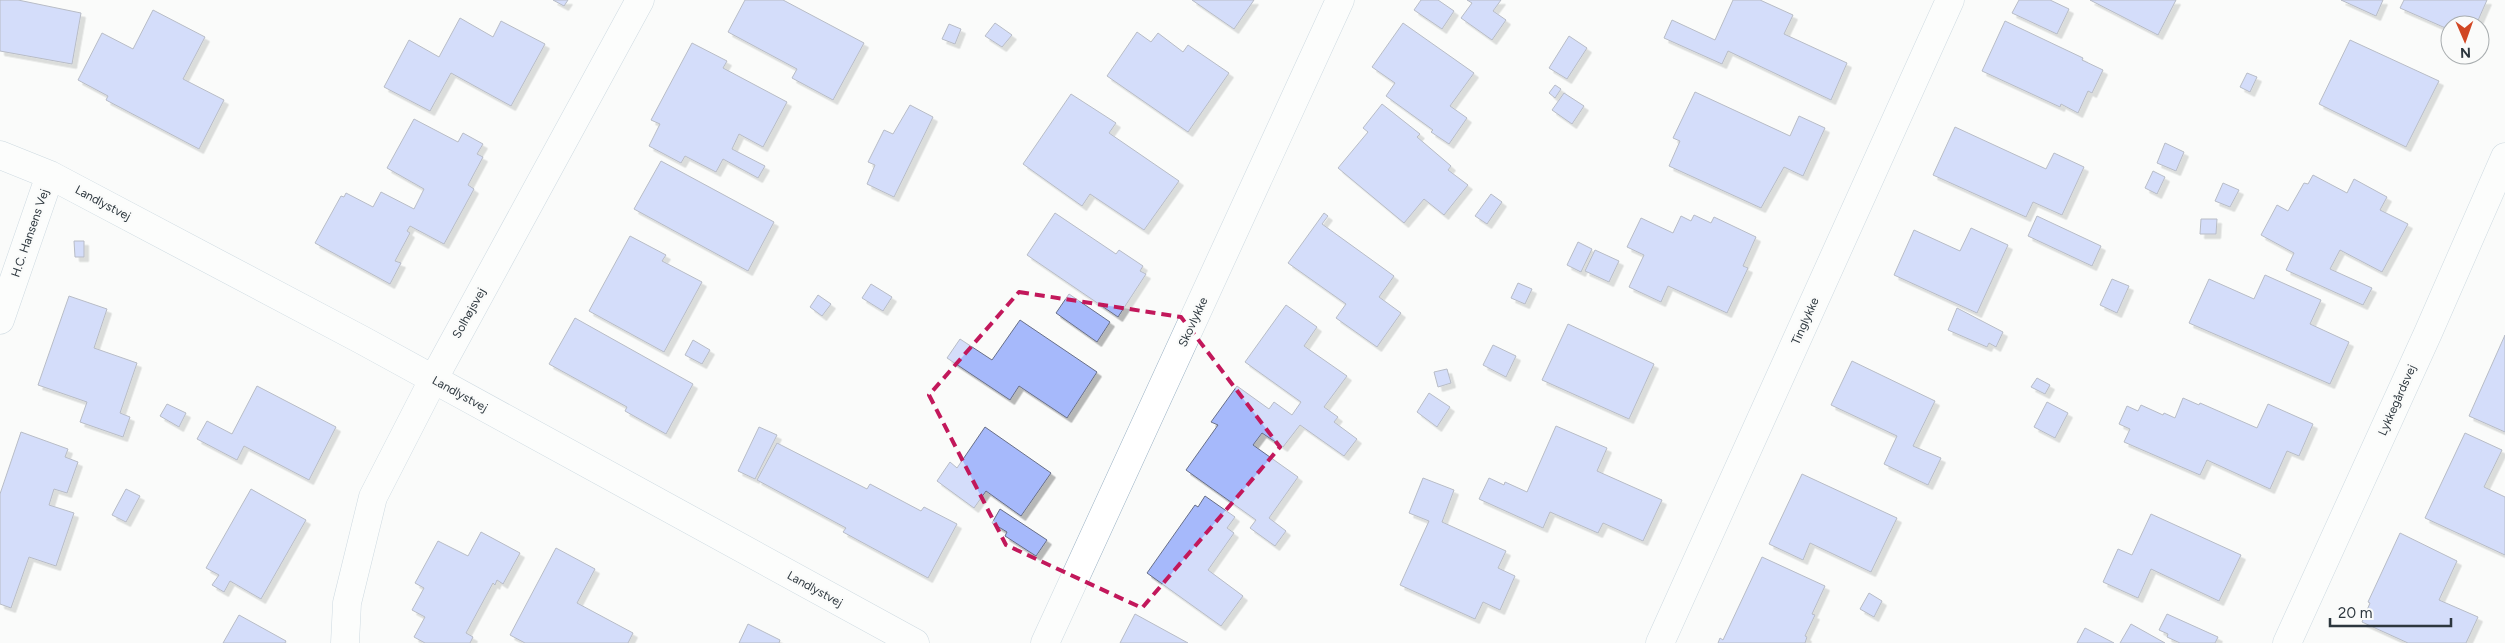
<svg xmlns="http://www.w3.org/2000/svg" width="2505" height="643" viewBox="0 0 2505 643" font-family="Figtree,sans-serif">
<defs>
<filter id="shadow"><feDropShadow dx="4.5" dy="4.5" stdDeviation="0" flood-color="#0004"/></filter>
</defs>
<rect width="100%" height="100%" fill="#fafbfa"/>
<path fill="#a6b9fb" stroke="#686f87" filter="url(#shadow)" d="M 0,0 L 18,0 L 81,13 L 72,64 L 0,51 Z
M 553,0 L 568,0 L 564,6 Z
M 745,0 L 783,0 L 864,43 L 833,100 L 792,78 L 797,69 L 728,32 Z
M 1192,0 L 1254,0 L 1234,29 Z
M 1421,0 L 1438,0 L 1454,11 L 1442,29 L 1414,10 Z
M 1467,0 L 1501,0 L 1493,11 L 1506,20 L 1492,40 L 1461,18 L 1472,3 Z
M 1733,0 L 1760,0 L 1793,15 L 1784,34 L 1847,63 L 1831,100 L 1728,51 L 1722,64 L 1664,38 L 1672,20 L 1715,40 Z
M 2019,0 L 2050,0 L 2069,9 L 2057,34 L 2012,13 Z
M 2090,0 L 2176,0 L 2158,35 Z
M 2341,0 L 2383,0 L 2376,16 Z
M 2404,0 L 2487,0 L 2476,25 L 2450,25 L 2450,30 L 2400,8 Z
M 153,10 L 205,37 L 183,79 L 224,100 L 199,149 L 106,100 L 108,96 L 78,80 L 102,33 L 133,49 Z
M 460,18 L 493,37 L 501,21 L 545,44 L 511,106 L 451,73 L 430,111 L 384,87 L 409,40 L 439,57 Z
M 2005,21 L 2083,58 L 2082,60 L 2103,70 L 2092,93 L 2088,91 L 2078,113 L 2061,104 L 2060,107 L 1982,71 Z
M 995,23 L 1012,35 L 1002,47 L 985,36 Z
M 1403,23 L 1474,73 L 1450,106 L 1467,118 L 1449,144 L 1431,132 L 1433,130 L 1386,96 L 1395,83 L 1372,67 Z
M 949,24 L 961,29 L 955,44 L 942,39 Z
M 1137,32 L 1151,42 L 1158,33 L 1183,52 L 1188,45 L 1229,73 L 1188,132 L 1107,76 Z
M 1569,36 L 1587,48 L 1567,79 L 1549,68 Z
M 2350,40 L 2439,81 L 2406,147 L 2319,104 Z
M 692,43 L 727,61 L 723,68 L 787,102 L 763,147 L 739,134 L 732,149 L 765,166 L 758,178 L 723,159 L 716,172 L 685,156 L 681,163 L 649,146 L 660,124 L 651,120 Z
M 2247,73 L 2257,77 L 2250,92 L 2240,87 Z
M 1555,85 L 1561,89 L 1555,98 L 1549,93 Z
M 1695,92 L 1790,136 L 1799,116 L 1825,128 L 1803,176 L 1784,167 L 1761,208 L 1669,166 L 1680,141 L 1673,138 Z
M 1564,93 L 1584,106 L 1572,124 L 1552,110 Z
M 1071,94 L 1116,123 L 1109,133 L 1179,181 L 1144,230 L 1090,194 L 1082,206 L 1023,164 Z
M 1382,104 L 1420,134 L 1417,137 L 1451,166 L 1448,170 L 1468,185 L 1444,215 L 1424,199 L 1404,223 L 1338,168 L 1368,132 L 1363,128 Z
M 910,105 L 933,117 L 894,197 L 867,184 L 875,165 L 868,162 L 884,130 L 893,134 Z
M 414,119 L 458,142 L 463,133 L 483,144 L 477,154 L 483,157 L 468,185 L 474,189 L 444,244 L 410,226 L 407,231 L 410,233 L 395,261 L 401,263 L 390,284 L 315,243 L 341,196 L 344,197 L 346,193 L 373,207 L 381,192 L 414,209 L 424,189 L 387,168 Z
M 1955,127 L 2046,169 L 2054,153 L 2084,167 L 2062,215 L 2033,202 L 2026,217 L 1933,175 Z
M 2165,143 L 2184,152 L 2176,171 L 2157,163 Z
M 661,161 L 774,222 L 748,271 L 634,209 Z
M 2153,171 L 2165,177 L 2157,194 L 2145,188 Z
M 2313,175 L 2347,193 L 2354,179 L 2387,197 L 2380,210 L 2408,224 L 2382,272 L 2340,250 L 2330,269 L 2372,288 L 2363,305 L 2286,270 L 2294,253 L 2261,235 L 2277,205 L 2288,211 L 2304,183 L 2308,184 Z
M 2223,183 L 2239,190 L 2230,207 L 2215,201 Z
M 1491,194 L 1502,202 L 1487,224 L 1475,216 Z
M 1055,213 L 1116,254 L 1119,250 L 1143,266 L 1140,271 L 1146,274 L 1118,317 L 1027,255 Z
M 1324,213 L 1328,216 L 1322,224 L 1394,276 L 1379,297 L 1401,313 L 1377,347 L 1336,318 L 1346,304 L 1288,263 Z
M 1694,215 L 1711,223 L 1714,217 L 1756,237 L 1743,266 L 1748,268 L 1727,313 L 1668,286 L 1661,302 L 1629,287 L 1644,255 L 1627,247 L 1641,218 L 1673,233 L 1681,216 L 1691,221 Z
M 2037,216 L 2101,246 L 2092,266 L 2028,236 Z
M 2201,219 L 2217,219 L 2216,234 L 2200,234 Z
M 1971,228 L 2008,245 L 1977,313 L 1894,275 L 1914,230 L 1960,251 Z
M 630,236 L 666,255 L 662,261 L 702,282 L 664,352 L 589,311 Z
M 74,241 L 84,241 L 84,257 L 75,257 Z
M 1578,242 L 1592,249 L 1581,272 L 1567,265 Z
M 1595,250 L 1619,261 L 1609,282 L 1585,271 Z
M 2265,275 L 2321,300 L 2310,324 L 2349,342 L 2330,384 L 2189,323 L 2209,279 L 2254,299 Z
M 2112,279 L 2129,286 L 2117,313 L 2100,305 Z
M 1518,283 L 1532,289 L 1525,304 L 1511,298 Z
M 871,284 L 892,297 L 883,311 L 862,298 Z
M 1069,294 L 1110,322 L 1097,342 L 1056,313 Z
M 818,295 L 831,304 L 822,316 L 810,307 Z
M 69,296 L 107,309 L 94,348 L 137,363 L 120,413 L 130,417 L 123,437 L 80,422 L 87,402 L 38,385 Z
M 1286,305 L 1317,327 L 1304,346 L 1347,376 L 1324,407 L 1338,417 L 1334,422 L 1357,439 L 1344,456 L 1300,425 L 1283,447 L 1262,433 L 1253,445 L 1298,477 L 1269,518 L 1286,531 L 1275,546 L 1250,528 L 1256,520 L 1186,470 L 1218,425 L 1211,422 L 1237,386 L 1269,409 L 1274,402 L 1292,415 L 1301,402 L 1245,362 Z
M 1957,308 L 2003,332 L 1996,347 L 1989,343 L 1987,347 L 1948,330 Z
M 575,318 L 693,384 L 666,434 L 625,411 L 627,407 L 549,364 Z
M 1020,320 L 1097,372 L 1067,418 L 1019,386 L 1010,400 L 947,358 L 960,339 L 992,360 Z
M 1568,324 L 1654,364 L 1629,419 L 1542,380 Z
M 2505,335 L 2505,432 L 2469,416 Z
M 693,340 L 710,350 L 702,364 L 685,355 Z
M 1493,345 L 1516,356 L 1506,377 L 1483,365 Z
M 1852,361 L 1935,401 L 1913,446 L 1941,458 L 1928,485 L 1884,464 L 1897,436 L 1831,405 Z
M 1447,369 L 1451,383 L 1438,387 L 1434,372 Z
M 2037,378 L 2050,385 L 2045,394 L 2031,387 Z
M 257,386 L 336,427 L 309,480 L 244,446 L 237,460 L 197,439 L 207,421 L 232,434 Z
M 1429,393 L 1450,407 L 1437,427 L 1417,412 Z
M 2183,398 L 2199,405 L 2200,403 L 2257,428 L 2268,404 L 2313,424 L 2299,456 L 2287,451 L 2270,489 L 2207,460 L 2200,475 L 2124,442 L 2130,429 L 2119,424 L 2127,406 L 2138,411 L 2141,405 L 2163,415 L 2164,413 L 2175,418 Z
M 2047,402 L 2068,413 L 2055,438 L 2034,427 Z
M 167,404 L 186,413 L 179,427 L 160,416 Z
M 1556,426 L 1607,448 L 1597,471 L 1662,500 L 1643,541 L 1603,523 L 1598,533 L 1550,512 L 1543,528 L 1479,499 L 1489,478 L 1504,485 L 1505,482 L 1527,492 Z
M 759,427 L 777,435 L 755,479 L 738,471 Z
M 985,427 L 1051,473 L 1021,516 L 986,491 L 974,508 L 937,481 L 950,462 L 957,468 Z
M 21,432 L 68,449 L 65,457 L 78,462 L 67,493 L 54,489 L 49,505 L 74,513 L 56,566 L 29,557 L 11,608 L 0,604 L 0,494 Z
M 2465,433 L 2502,450 L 2484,487 L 2505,497 L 2505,555 L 2425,518 Z
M 777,443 L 867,489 L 870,484 L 921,511 L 924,507 L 957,524 L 928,578 L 843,532 L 846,528 L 757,480 Z
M 1802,474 L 1897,518 L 1871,572 L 1810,543 L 1803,560 L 1769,544 Z
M 1423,478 L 1454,490 L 1442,522 L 1506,551 L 1498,568 L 1515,576 L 1500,610 L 1483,602 L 1475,619 L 1400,585 L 1429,521 L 1409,513 Z
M 126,489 L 140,496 L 126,522 L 112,515 Z
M 251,489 L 306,520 L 261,599 L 230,581 L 224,592 L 212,585 L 219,575 L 206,568 Z
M 1205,496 L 1235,517 L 1227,528 L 1234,533 L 1208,570 L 1243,596 L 1221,626 L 1147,573 L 1195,505 L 1198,507 Z
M 1000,509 L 1047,540 L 1036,556 L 1005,536 L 1007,532 L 992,523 Z
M 2151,514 L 2241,555 L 2219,601 L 2151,569 L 2138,598 L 2103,582 L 2118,549 L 2132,555 Z
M 481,532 L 520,553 L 503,584 L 497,580 L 495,585 L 493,583 L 466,633 L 473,637 L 470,643 L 425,643 L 414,637 L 425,617 L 412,610 L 424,588 L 415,583 L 438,541 L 468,556 Z
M 2400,533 L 2457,561 L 2439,600 L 2478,617 L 2466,643 L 2408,643 L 2362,622 L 2370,603 L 2368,602 Z
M 556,548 L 595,569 L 577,603 L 633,633 L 628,643 L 525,643 L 510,635 Z
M 1762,557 L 1825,586 L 1812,614 L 1815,615 L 1805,636 L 1807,637 L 1805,643 L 1718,643 L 1720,638 L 1723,640 Z
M 1869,593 L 1882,601 L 1874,617 L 1860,609 Z
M 1135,614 L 1188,643 L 1120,643 Z
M 2167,614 L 2218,637 L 2215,643 L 2180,643 L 2167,637 L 2168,634 L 2159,630 Z
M 239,615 L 286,641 L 285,643 L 223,643 Z
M 748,624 L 780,640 L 779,643 L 739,643 Z
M 2131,624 L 2165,643 L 2120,643 Z
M 2085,628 L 2114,643 L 2077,643 Z"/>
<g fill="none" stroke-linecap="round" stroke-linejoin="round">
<g stroke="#99b1c4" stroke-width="29">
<path id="minor" d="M 0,155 L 50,175 L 362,340 L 915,643
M 0,320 L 50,175
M 345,643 L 347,603 L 373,497 L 433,380 L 640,0
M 1045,643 L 1340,0
M 1660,643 L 1950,0
M 2287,643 L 2428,333 L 2505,157"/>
</g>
<use href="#minor" stroke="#fff" stroke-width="28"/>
</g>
<path d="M0 0H2505V643H0ZM 1019,292 L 1181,317 L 1280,447 L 1142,608 L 1006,545 L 929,395 Z" fill="#fafbfa" fill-opacity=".55" fill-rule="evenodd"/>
<path fill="none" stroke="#c2185b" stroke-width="4" stroke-dasharray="10 6" stroke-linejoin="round" d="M 1019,292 L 1181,317 L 1280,447 L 1142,608 L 1006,545 L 929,395 Z"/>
<g text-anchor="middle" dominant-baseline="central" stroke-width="4.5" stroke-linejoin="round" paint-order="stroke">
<g font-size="12" fill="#2d373e" stroke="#fafbfa">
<text transform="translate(103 203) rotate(28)">Landlystvej</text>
<text transform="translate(30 233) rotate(-71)">H.C. Hansens Vej</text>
<text transform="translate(469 313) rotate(-61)">Solhøjsvej</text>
<text transform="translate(1805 321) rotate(-66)">Tinglykke</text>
<text transform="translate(1193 322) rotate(-65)">Skovlykke</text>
<text transform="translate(460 394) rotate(29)">Landlystvej</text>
<text transform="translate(2397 400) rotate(-66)">Lykkegårdsvej</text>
<text transform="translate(815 589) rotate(29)">Landlystvej</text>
</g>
</g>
<g transform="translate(2465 40) rotate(178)"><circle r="24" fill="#fafbfa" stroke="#a8adaf"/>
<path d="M0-4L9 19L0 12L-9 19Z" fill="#d14724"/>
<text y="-8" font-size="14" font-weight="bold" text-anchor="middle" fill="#2d373e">N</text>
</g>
<path d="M2330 618v8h121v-8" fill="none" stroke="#2d373e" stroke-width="2.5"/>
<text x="2338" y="618" font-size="15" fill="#2d373e" stroke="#fafbfa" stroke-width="4" paint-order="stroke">20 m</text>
</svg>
